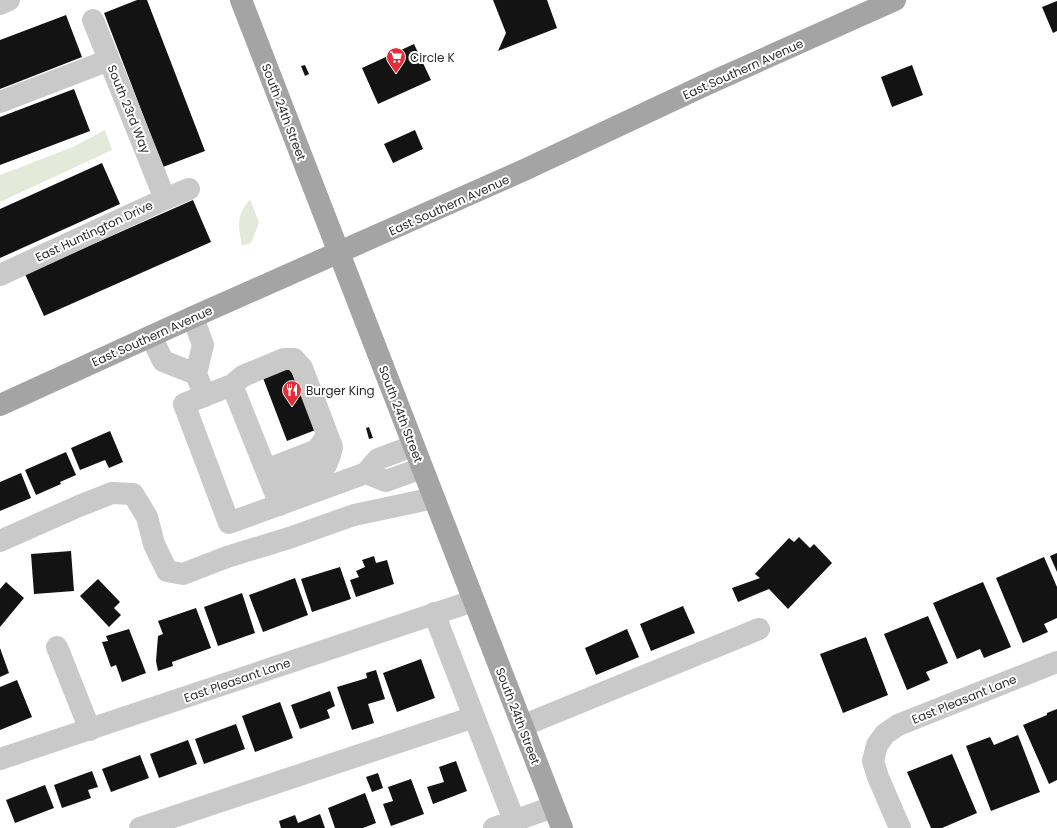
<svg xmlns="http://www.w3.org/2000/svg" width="1057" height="828" viewBox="0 0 1057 828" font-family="Poppins,sans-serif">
<rect width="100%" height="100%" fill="#fff"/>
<path fill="#e3ead9" d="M 105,130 L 112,150 L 0,202 L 0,175 L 73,147 Z
M 250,199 L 259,223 L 251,243 L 242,246 C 238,225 236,216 250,199 Z"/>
<path fill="#131313" d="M 137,0 L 147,0 L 205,151 L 163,167 L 104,13 Z
M 493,0 L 547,0 L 557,28 L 498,51 L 506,33 Z
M 1057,1 L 1057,31 L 1053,33 L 1042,7 Z
M 66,15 L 82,57 L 0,89 L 0,40 Z
M 414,44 L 431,80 L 378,104 L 362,68 Z
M 305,65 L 309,74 L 305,76 L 301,66 Z
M 912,65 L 923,95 L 892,107 L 881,77 Z
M 74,89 L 90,131 L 0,165 L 0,117 Z
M 415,130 L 423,149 L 393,163 L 384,144 Z
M 102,163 L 120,204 L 0,258 L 0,209 Z
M 193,200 L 211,242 L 44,316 L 25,274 Z
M 290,368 L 297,386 L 318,429 L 287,441 L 263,378 Z
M 369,427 L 373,438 L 369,439 L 366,428 Z
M 110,431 L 123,462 L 109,468 L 105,460 L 80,470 L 71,448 Z
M 66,452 L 76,475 L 60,482 L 61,484 L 36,495 L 25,470 Z
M 21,473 L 31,498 L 0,511 L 0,482 Z
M 799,537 L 810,548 L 814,544 L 832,563 L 788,609 L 769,589 L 738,602 L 732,588 L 760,578 L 755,574 L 789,538 L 794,542 Z
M 71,551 L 74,591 L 34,594 L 31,554 Z
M 1057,553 L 1057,572 L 1050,556 Z
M 374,556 L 376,563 L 387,560 L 394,584 L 356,597 L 350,580 L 359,577 L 356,571 L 365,567 L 362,560 Z
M 1044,557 L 1057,587 L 1057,618 L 1044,624 L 1048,632 L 1023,643 L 996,578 Z
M 340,567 L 351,599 L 312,612 L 301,579 Z
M 295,578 L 308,615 L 263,632 L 249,595 Z
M 98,579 L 120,602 L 114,608 L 121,615 L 109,627 L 80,596 Z
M 6,582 L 24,598 L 0,627 L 0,589 Z
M 983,582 L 1011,647 L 984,658 L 980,649 L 957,659 L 933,603 Z
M 242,593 L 255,633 L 218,646 L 204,607 Z
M 683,606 L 695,633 L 651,651 L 640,624 Z
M 196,608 L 211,648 L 172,662 L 173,666 L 158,671 L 156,661 L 158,636 L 163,634 L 158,621 Z
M 928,616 L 948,663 L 926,672 L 930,680 L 907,690 L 884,634 Z
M 129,629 L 146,673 L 122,682 L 116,665 L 111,667 L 102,642 L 108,641 L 106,636 Z
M 627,629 L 639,657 L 596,675 L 585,648 Z
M 866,637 L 888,695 L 843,713 L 820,654 Z
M 0,648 L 9,673 L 0,677 Z
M 421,659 L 435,698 L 397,712 L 383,673 Z
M 376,670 L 385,699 L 368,704 L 374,723 L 352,730 L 337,687 L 367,678 L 366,673 Z
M 17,680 L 32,717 L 0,730 L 0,687 Z
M 330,691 L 335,706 L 327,710 L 330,718 L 300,729 L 291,705 Z
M 280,702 L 293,738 L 255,752 L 242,716 Z
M 1057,709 L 1057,780 L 1049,784 L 1023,725 L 1047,715 L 1047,713 Z
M 236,724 L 245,749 L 204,764 L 195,739 Z
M 1018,735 L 1040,792 L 991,811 L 966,746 L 990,737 L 994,745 Z
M 188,740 L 197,764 L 159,778 L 150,754 Z
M 952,754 L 977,813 L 942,828 L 931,828 L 907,772 Z
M 140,755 L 149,778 L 111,792 L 102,769 Z
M 456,761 L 467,791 L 433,804 L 427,787 L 444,782 L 439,767 Z
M 92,771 L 98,787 L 88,790 L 91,798 L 62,808 L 54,785 Z
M 378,773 L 383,788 L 372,792 L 366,777 Z
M 411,779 L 424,814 L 391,826 L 383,804 L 393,801 L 388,787 Z
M 45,785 L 54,808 L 15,823 L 6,800 Z
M 365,793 L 376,823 L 363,828 L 335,828 L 328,808 Z
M 320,814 L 325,828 L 281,828 L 279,821 L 295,815 L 298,823 Z"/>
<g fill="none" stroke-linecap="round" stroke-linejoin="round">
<path stroke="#c9c9c9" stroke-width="22" d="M 0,4 L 9,0
M 93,20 L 165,199
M 0,102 L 109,60
M 0,275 L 165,199 L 189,189
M 193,317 L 203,345 L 196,374 L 205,396
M 151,336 L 163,361 L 196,374
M 232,385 L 243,376 L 284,359 L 294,359 L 302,368 L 332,447 L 330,455 L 326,465 L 273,486
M 266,470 L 317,450 L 327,436
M 366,473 L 386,481 L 422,468
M 280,505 L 232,385 L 184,404 L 229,523 L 366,473 L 378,459 L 413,446
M 0,541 L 79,506 L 112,493 L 133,494 L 147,517 L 154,544 L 167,571 L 183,574 L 227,557 L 289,538 L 354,515 L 434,498
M 434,613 L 517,828
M 57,647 L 90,730
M 522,726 L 759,629
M 0,759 L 473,601
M 140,828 L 474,717
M 494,828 L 553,807
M 900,828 L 878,777 L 873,761 L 877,745 L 885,734 L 898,725 L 1057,662"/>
<path stroke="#a4a4a4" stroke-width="22" d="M 241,0 L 562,828
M 0,405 L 193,317 L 522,171 L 703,86 L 895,0"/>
</g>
<defs>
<g id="supermarket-pin" transform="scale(1)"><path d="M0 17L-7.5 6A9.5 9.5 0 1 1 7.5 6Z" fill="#e52c3a" stroke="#fff"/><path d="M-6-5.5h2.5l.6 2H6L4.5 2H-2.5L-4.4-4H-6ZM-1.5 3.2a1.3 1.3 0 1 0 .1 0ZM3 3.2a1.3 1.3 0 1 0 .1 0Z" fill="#fff"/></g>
<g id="restaurant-pin" transform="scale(1)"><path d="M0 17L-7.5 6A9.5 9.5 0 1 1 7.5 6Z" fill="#e52c3a" stroke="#fff"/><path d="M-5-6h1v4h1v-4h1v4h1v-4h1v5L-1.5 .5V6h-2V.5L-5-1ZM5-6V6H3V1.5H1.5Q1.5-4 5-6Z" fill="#fff"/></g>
</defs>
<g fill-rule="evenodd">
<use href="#supermarket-pin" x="396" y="57"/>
<use href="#restaurant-pin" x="292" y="390"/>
</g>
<g text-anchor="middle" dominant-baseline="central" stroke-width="4" stroke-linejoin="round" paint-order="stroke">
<g font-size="12" fill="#2c2c2c" stroke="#fff" text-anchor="start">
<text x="410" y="57">Circle K</text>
<text x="306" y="390">Burger King</text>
</g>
<g font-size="12" fill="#2c2c2c" stroke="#fff">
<text transform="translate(743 69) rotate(-24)">East Southern Avenue</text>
<text transform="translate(129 109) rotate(68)">South 23rd Way</text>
<text transform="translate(284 112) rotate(69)">South 24th Street</text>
<text transform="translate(449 205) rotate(-24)">East Southern Avenue</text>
<text transform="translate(94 231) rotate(-25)">East Huntington Drive</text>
<text transform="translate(152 336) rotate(-24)">East Southern Avenue</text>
<text transform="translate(401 414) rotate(69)">South 24th Street</text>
<text transform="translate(237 680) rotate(-19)">East Pleasant Lane</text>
<text transform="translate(964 699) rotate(-22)">East Pleasant Lane</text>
<text transform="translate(518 716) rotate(69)">South 24th Street</text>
</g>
</g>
</svg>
